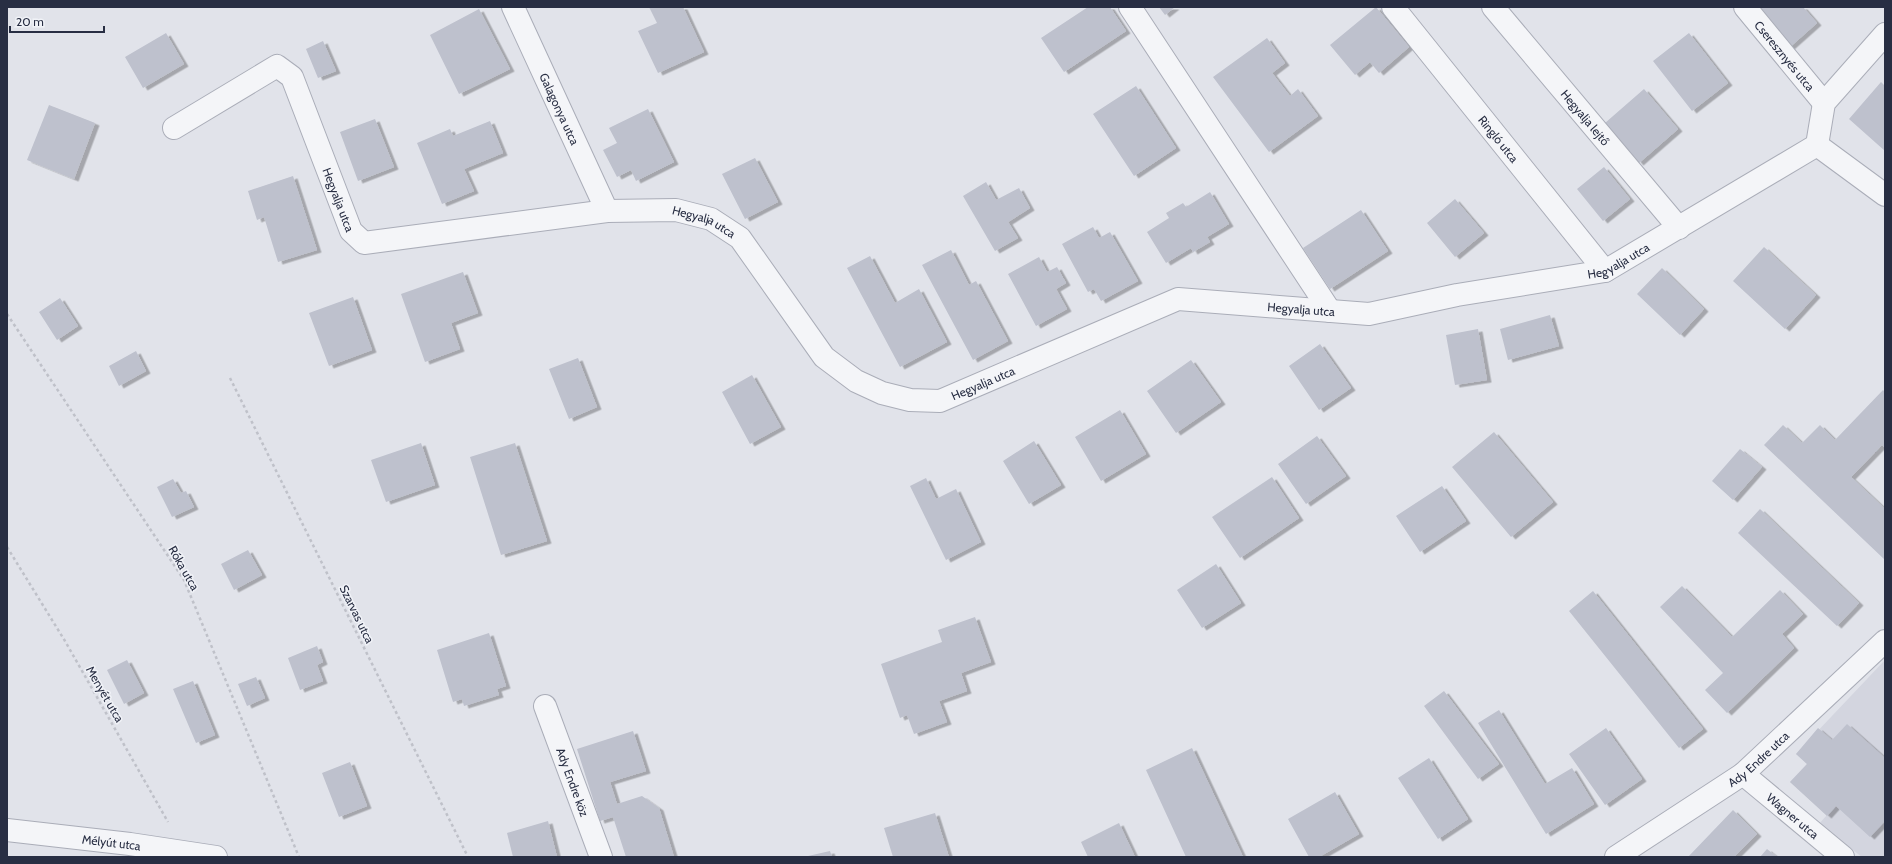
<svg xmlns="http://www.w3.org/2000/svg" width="1892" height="864" viewBox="0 0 1892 864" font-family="Cabin,sans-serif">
<defs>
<filter id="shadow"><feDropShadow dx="4.5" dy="2.5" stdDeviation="0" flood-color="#0004"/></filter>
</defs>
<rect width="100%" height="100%" fill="#e1e3ea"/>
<path fill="#d3d5df" d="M 1885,660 L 1885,857 L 1862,857 L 1819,824 L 1827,815 L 1790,782 L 1807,764 L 1796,754 Z"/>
<path fill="#bec1cd" filter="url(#shadow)" d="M 649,7 L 683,7 L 704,52 L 658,73 L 638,31 L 657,23 Z
M 1088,7 L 1110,7 L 1126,31 L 1064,72 L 1041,38 Z
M 1159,7 L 1175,7 L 1165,15 Z
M 1376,7 L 1409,47 L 1379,73 L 1370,62 L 1355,75 L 1330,45 Z
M 1754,7 L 1803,7 L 1817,23 L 1790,47 Z
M 479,9 L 510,69 L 459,94 L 430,35 Z
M 166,33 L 184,64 L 143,88 L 125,57 Z
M 1689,33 L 1728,83 L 1692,111 L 1653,61 Z
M 1267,38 L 1285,63 L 1272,73 L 1290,96 L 1298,89 L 1318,116 L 1269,152 L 1213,77 Z
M 323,41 L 336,71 L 318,78 L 306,49 Z
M 1881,82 L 1885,86 L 1885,151 L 1849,119 Z
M 1136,86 L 1176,148 L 1134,176 L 1093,114 Z
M 1644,89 L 1678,129 L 1639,163 L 1605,123 Z
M 49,105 L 95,123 L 74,179 L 27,160 Z
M 648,109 L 674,162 L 636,181 L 631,170 L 617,177 L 603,150 L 617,143 L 609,128 Z
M 375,119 L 394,167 L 358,181 L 340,132 Z
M 490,121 L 503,153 L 464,169 L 474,191 L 442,204 L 417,143 L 450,129 L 453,136 Z
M 755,158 L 778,202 L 745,219 L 722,174 Z
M 1604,167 L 1630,199 L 1603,221 L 1577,189 Z
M 293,176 L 317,250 L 278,262 L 264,217 L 257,220 L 248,191 Z
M 986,182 L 996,200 L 1019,188 L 1030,208 L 1008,222 L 1018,238 L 995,251 L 963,196 Z
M 1210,192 L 1229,224 L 1207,237 L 1210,242 L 1193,252 L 1191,248 L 1166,263 L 1147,232 L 1169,218 L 1166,213 L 1183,203 L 1186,207 Z
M 1455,199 L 1484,233 L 1455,257 L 1427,223 Z
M 1361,210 L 1388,251 L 1330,289 L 1303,248 Z
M 1093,227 L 1099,238 L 1110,232 L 1138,281 L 1101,301 L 1094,289 L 1088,292 L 1062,244 Z
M 1764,247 L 1816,295 L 1785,329 L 1733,281 Z
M 951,250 L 969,285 L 976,281 L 1008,341 L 973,360 L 922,265 Z
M 870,256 L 895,303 L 919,289 L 947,342 L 900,367 L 847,268 Z
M 1039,257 L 1047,272 L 1057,267 L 1066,283 L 1056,289 L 1067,309 L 1036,326 L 1008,274 Z
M 1662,268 L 1704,309 L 1680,335 L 1637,294 Z
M 463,272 L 478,313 L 451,323 L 460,349 L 425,362 L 401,294 Z
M 353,297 L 372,350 L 329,366 L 309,313 Z
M 60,298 L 78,326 L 57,340 L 39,312 Z
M 1550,315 L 1559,346 L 1508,360 L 1500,329 Z
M 1478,329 L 1487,380 L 1455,385 L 1446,335 Z
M 1320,344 L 1351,388 L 1319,410 L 1289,366 Z
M 136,351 L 146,371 L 119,386 L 109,366 Z
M 578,358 L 597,407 L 569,419 L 549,369 Z
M 1191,360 L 1221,402 L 1176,433 L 1147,391 Z
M 752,375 L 781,427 L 750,444 L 722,392 Z
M 1883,390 L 1885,392 L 1885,448 L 1882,445 L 1851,477 L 1885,509 L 1885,560 L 1764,445 L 1783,425 L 1802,443 L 1820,425 L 1835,440 Z
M 1120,410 L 1146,454 L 1101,481 L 1075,437 Z
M 1494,432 L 1553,502 L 1511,537 L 1452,467 Z
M 1317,436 L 1346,476 L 1306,504 L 1278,464 Z
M 1034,441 L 1061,485 L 1029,504 L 1003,461 Z
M 421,443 L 435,485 L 386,502 L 371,460 Z
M 515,443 L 547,541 L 501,555 L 470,457 Z
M 1740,449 L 1762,467 L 1733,500 L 1712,481 Z
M 1272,477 L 1299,518 L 1240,558 L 1212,517 Z
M 926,478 L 936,499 L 956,489 L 981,542 L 946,560 L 910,486 Z
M 173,479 L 181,493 L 186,491 L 194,507 L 172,517 L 157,487 Z
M 1442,486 L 1466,521 L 1420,552 L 1396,516 Z
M 1760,509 L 1859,603 L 1837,626 L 1738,533 Z
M 248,550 L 262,575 L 234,590 L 221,564 Z
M 1216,564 L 1241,603 L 1202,628 L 1177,590 Z
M 1682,586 L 1732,637 L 1780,590 L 1803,614 L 1782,634 L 1794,648 L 1727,713 L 1705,690 L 1723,673 L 1660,607 Z
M 1593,591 L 1703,729 L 1679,748 L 1569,611 Z
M 975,617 L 991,662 L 961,673 L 967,691 L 939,701 L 947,722 L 914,734 L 907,715 L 900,718 L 881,664 L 942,642 L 938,630 Z
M 489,633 L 506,686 L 497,689 L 499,695 L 464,706 L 462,699 L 453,702 L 437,650 Z
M 317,646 L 323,662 L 317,665 L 323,681 L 300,690 L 288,658 Z
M 127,660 L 144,693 L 124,704 L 107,670 Z
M 256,677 L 265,698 L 247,706 L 238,684 Z
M 193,681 L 215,735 L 196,743 L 173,689 Z
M 1444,691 L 1499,764 L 1478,779 L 1424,706 Z
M 1499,710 L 1545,784 L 1572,768 L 1594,804 L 1546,834 L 1478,723 Z
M 1847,724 L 1885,758 L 1885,821 L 1870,837 L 1836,806 L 1827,816 L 1790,782 L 1807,764 L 1796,754 L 1818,728 L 1832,740 Z
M 1606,728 L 1642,779 L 1605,805 L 1569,754 Z
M 633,731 L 646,771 L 610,782 L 617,804 L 642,796 L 659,808 L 674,857 L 626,857 L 613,817 L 600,821 L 577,749 Z
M 1192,748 L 1243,857 L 1186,857 L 1146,770 Z
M 1429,758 L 1468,819 L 1438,839 L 1398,778 Z
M 350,762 L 367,806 L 339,817 L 322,773 Z
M 1335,792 L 1359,834 L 1319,857 L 1309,857 L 1288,819 Z
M 1733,810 L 1757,834 L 1734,857 L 1688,857 Z
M 935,813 L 949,857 L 893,857 L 884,828 Z
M 548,821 L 557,857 L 513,857 L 507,833 Z
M 1119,823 L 1135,857 L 1088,857 L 1081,842 Z
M 1767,849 L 1777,857 L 1760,857 Z
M 830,851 L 832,857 L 808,857 L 808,856 Z"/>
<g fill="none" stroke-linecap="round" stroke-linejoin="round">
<g stroke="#aaadb8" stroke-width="24">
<g id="minor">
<path id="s1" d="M 513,7 L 607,211"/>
<path d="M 1130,7 L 1330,311"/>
<path id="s2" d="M 1393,7 L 1605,271"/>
<path id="s3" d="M 1493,7 L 1679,228"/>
<path id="s4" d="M 1745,7 L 1824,103"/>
<path id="s5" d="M 174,128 L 277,66 L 292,77 L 351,231 L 364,243 L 607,211 L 676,210 L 711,219 L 740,238 L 824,357 L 856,381 L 882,393 L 910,400 L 940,401 L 1178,299 L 1369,314 L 1457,295 L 1605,271 L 1817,145 L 1824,103 L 1885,34"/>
<path d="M 1817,145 L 1885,195"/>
<path id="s6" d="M 545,706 L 601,857"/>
<path id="s7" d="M 1743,774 L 1843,857"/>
<path id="s8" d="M 7,830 L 130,844 L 216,857"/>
<path id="s9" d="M 1616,857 L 1743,774 L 1885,641"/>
</g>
</g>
<path stroke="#bfc1c9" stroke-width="2.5" stroke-dasharray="3 3" stroke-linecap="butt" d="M 7,314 L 184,580 L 299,857
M 230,378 L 468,857
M 7,547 L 65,641 L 168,822"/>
<use href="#minor" stroke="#f4f5f8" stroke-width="22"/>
</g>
<g text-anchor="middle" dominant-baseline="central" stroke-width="3" stroke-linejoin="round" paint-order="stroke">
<g font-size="12" fill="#282e43" stroke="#f0f2f7">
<text stroke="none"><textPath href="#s4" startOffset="63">Cseresznyés utca</textPath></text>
<text stroke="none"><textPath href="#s1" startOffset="112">Galagonya utca</textPath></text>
<text stroke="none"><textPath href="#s3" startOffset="144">Hegyalja lejtő</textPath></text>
<text stroke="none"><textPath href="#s2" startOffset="169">Ringló utca</textPath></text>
<text stroke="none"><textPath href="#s5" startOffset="270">Hegyalja utca</textPath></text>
<text stroke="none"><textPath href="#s5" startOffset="666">Hegyalja utca</textPath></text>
<text stroke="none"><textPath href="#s5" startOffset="1686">Hegyalja utca</textPath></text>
<text stroke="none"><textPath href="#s5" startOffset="1362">Hegyalja utca</textPath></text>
<text stroke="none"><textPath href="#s5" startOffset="1026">Hegyalja utca</textPath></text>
<text transform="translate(184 568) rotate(60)">Róka utca</text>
<text transform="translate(357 614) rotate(64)">Szarvas utca</text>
<text transform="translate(105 694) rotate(60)">Menyét utca</text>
<text stroke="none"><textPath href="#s9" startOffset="173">Ady Endre utca</textPath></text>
<text stroke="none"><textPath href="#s6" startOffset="81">Ady Endre köz</textPath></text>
<text stroke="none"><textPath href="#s7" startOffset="65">Wagner utca</textPath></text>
<text stroke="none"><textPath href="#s8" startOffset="105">Mélyút utca</textPath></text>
</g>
</g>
<rect width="1892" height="864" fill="none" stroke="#282e43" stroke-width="16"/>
<path d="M10 26v6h94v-6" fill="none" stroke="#282e43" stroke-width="2"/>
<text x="16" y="26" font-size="12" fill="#282e43" stroke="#f0f2f7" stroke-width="3" paint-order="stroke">20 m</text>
</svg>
